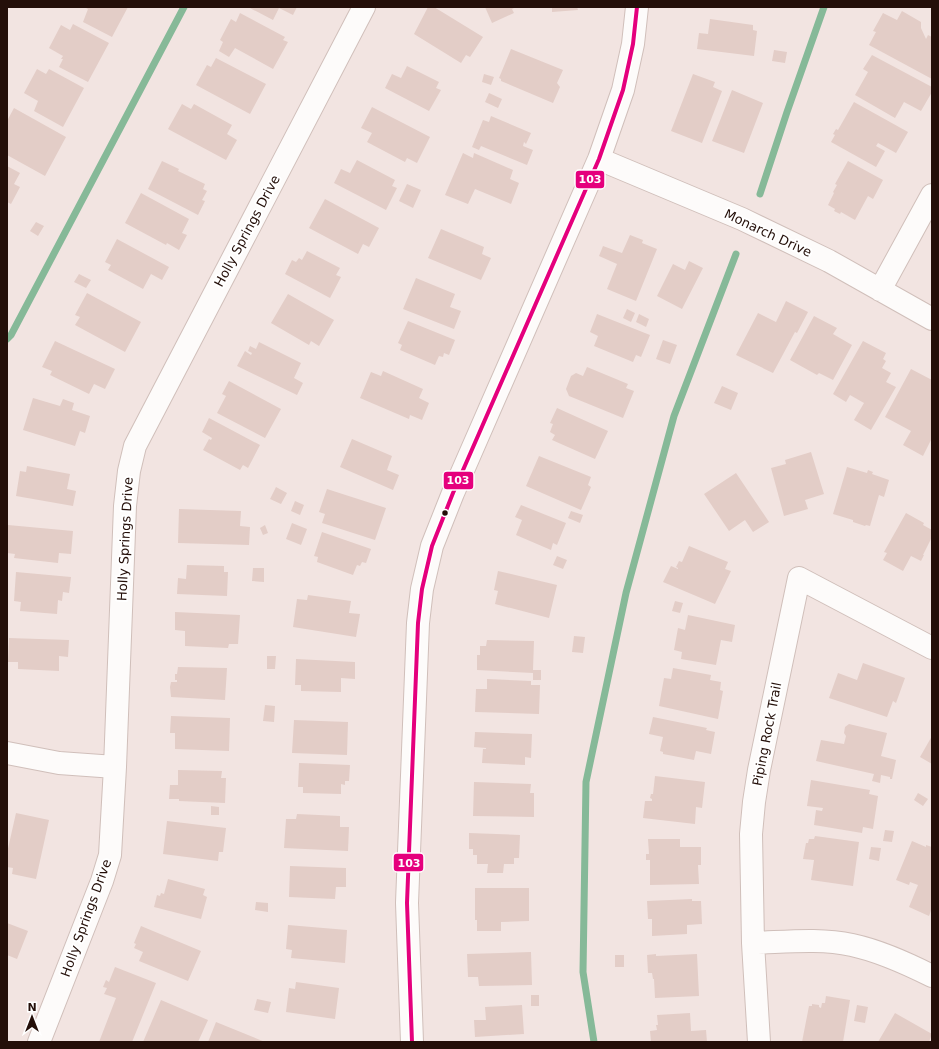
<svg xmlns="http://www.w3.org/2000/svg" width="939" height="1049" viewBox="0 0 939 1049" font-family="'DejaVu Sans',sans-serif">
<rect width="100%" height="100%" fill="#f2e4e1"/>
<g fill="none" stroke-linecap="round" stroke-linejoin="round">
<path stroke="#86b998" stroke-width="7" d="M 760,194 L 787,112 L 824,7
M 7,339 L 11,335 L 184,7
M 594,1042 L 583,972 L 586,782 L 626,593 L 674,416 L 736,254"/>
</g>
<path fill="#e3cdc7" d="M 84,7 L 128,7 L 112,37 L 83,22 L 88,9 Z
M 248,7 L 297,7 L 293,15 L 279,8 L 273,20 Z
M 428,7 L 434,7 L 483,37 L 470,57 L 466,55 L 461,63 L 414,34 Z
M 485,7 L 516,7 L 512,9 L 514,13 L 492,23 Z
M 552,7 L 577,7 L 578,10 L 552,12 Z
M 902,11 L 921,22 L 921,28 L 926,39 L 928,35 L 932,37 L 932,79 L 869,45 L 876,32 L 873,31 L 883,13 L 897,20 Z
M 240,13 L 285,37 L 283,40 L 288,42 L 273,69 L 235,48 L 229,57 L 219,51 L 223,42 L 220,40 L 231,19 L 236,22 Z
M 710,19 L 753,25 L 753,30 L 757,31 L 754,56 L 697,49 L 699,33 L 708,34 Z
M 73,24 L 109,43 L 88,82 L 59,67 L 63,59 L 61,59 L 63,56 L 49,48 L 61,25 L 70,30 Z
M 511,49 L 563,70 L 557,83 L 560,87 L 553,103 L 501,81 L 501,79 L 499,78 Z
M 774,50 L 787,52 L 785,63 L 772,61 Z
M 872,55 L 932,87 L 932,92 L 921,111 L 904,102 L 895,118 L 855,95 L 868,72 L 863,69 Z
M 216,58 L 266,84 L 250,114 L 196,85 L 207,65 L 211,67 Z
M 407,66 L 439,82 L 436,88 L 441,90 L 429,111 L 385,88 L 392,74 L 401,78 Z
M 37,69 L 46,74 L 49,69 L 84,88 L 63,127 L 34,111 L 38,101 L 24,93 Z
M 484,74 L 494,77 L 491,85 L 482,82 Z
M 693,74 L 715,82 L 713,87 L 722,91 L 702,143 L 671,131 Z
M 732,90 L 763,103 L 744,153 L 712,141 Z
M 489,93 L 502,99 L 498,108 L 485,102 Z
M 854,102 L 908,132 L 896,153 L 878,143 L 876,146 L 885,151 L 876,167 L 831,142 L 835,135 L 833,134 L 836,129 L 838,130 Z
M 182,104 L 191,109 L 194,104 L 232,125 L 227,134 L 237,140 L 226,160 L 168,129 Z
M 372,107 L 430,137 L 417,163 L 407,158 L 405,162 L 367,142 L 372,133 L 361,128 Z
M 14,108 L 66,137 L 45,176 L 7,155 L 7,121 Z
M 491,116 L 531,133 L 526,144 L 524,142 L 523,146 L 533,150 L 527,165 L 481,146 L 479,150 L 472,147 L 483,120 L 489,122 Z
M 463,153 L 473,158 L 474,153 L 513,170 L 510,179 L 519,183 L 511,204 L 475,189 L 468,204 L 445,195 Z
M 357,160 L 395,180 L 392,186 L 397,188 L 386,210 L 334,183 L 341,169 L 350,173 Z
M 162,161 L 179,169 L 178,171 L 205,184 L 203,189 L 207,191 L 202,200 L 205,201 L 198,215 L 148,189 Z
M 848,161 L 883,180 L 873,199 L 868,196 L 855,220 L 841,212 L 840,214 L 834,211 L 835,209 L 828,205 L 834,193 L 833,192 L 837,185 L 835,184 Z
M 7,166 L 20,173 L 14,184 L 20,187 L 11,204 L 7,202 Z
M 407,184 L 421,190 L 413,208 L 399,201 Z
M 141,193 L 189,219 L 182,233 L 187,235 L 179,250 L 167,243 L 166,245 L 125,223 Z
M 325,199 L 379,228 L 369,247 L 363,244 L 358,254 L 309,228 Z
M 36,222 L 44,226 L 38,236 L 30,231 Z
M 441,229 L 484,247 L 482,254 L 491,258 L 481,280 L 428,258 Z
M 630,235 L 643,240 L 642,243 L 657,249 L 636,301 L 607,289 L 617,264 L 599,256 L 603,246 L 622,253 Z
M 117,239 L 169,267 L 162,280 L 151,274 L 143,289 L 108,270 L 111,265 L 105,262 Z
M 307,251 L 340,268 L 336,275 L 341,277 L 330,298 L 285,274 L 292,260 L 296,262 L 299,258 L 302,260 Z
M 689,261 L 703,268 L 682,309 L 657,296 L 673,264 L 685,270 Z
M 79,274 L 91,280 L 86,288 L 74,282 Z
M 416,278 L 455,294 L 450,307 L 461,311 L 454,329 L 403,309 Z
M 87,293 L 141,322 L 125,352 L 75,325 L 80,317 L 75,315 Z
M 288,294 L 334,320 L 319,346 L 311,341 L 309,345 L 271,323 Z
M 786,301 L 808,312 L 797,333 L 795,332 L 773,373 L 736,355 L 758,313 L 776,322 Z
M 627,309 L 635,313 L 631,322 L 623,318 Z
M 597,314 L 650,335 L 641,357 L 636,355 L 633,362 L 594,346 L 598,336 L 590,332 Z
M 639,314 L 649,319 L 646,327 L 636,322 Z
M 814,316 L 837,328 L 833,334 L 852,345 L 833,380 L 819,373 L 817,375 L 790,360 Z
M 408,321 L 455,340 L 449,355 L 444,353 L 443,357 L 439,356 L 435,365 L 400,350 L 402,345 L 398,343 Z
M 663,340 L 677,345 L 670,364 L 656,359 Z
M 55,341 L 115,369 L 105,389 L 94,384 L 89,394 L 50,375 L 52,371 L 42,367 Z
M 863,341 L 886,353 L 883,359 L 886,361 L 882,368 L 891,373 L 886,382 L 896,387 L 871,430 L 854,420 L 864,403 L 850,395 L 846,402 L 833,394 Z
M 259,342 L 301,363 L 294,378 L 303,383 L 297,395 L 237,366 L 245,351 L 251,355 L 252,353 L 248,351 L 250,346 L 256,349 Z
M 587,367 L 628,384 L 626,388 L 634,391 L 623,418 L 569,396 L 566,389 L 571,376 L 576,373 L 583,376 Z
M 911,369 L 932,380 L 931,387 L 932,387 L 932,438 L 923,456 L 903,445 L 911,431 L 885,417 Z
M 383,371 L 423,389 L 419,398 L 429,403 L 422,420 L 410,415 L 409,419 L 360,398 L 371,372 L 381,376 Z
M 229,381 L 281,409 L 265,438 L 217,413 L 226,396 L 222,394 Z
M 722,386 L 738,393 L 731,410 L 714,403 Z
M 33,398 L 60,406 L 63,399 L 74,403 L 72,410 L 90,416 L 85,433 L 80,431 L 75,446 L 23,430 Z
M 557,408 L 608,431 L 595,459 L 552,440 L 555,435 L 550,432 L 553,424 L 550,423 Z
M 209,418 L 260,445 L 248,468 L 243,465 L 240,470 L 203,450 L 209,439 L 211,440 L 212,438 L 202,432 Z
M 352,439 L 392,456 L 387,470 L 399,475 L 393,490 L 340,467 Z
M 811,452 L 824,494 L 805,500 L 808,509 L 784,516 L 771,468 L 786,464 L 785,460 Z
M 539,456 L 591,477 L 588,485 L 591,487 L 581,510 L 526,486 Z
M 27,466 L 70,474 L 67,489 L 76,491 L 73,506 L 16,496 L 20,471 L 26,472 Z
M 847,467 L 867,473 L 868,470 L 873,472 L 872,474 L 889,480 L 884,497 L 879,495 L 870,526 L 866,525 L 865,526 L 853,522 L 853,520 L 833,514 Z
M 736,473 L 769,522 L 753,532 L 745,520 L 729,531 L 704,494 Z
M 276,487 L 287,493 L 281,504 L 270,499 Z
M 327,489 L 386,508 L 375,540 L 322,523 L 325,514 L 319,512 Z
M 295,501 L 304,505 L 300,515 L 291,511 Z
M 521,505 L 566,523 L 557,545 L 553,543 L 551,550 L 516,535 L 522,520 L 515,517 Z
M 179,509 L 241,511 L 240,526 L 250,527 L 249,545 L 178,543 Z
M 571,511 L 583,515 L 580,523 L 568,518 Z
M 906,513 L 924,523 L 923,525 L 932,530 L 931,537 L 932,537 L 923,555 L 924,555 L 921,561 L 911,556 L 903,571 L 883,560 L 887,553 L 884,552 Z
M 292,523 L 307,529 L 301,545 L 286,539 Z
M 8,525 L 73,531 L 71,554 L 59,553 L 58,563 L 14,558 L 15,554 L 7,553 Z
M 265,525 L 268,533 L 263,535 L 260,528 Z
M 322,532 L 371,549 L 366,563 L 362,562 L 360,566 L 357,565 L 353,575 L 317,562 L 318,557 L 314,556 Z
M 689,546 L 728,562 L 725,569 L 731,571 L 715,604 L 663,582 L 671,566 L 678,569 L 678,568 L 676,567 L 679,561 L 682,562 Z
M 557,556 L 567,560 L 563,569 L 553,565 Z
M 187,565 L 224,566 L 224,572 L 228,572 L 227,596 L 177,594 L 178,578 L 186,579 Z
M 253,568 L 264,568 L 264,582 L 252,581 Z
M 498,571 L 557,585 L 549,618 L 495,604 L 498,591 L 494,590 Z
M 16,572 L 71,577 L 69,593 L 63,592 L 62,601 L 58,600 L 57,614 L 20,611 L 21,602 L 14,601 Z
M 308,595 L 351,601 L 349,613 L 360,614 L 356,637 L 293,627 L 297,599 L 307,600 Z
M 675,601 L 683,603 L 680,613 L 672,611 Z
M 175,612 L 240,615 L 238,644 L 229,644 L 228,648 L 185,646 L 185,631 L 175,630 Z
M 688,615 L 735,625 L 732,642 L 721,640 L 716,665 L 681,659 L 682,652 L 674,650 L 678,628 L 685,630 Z
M 574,636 L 585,637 L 583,653 L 572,652 Z
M 9,638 L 69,640 L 68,657 L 59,656 L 59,671 L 18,669 L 18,662 L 8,662 Z
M 487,640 L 534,641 L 533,670 L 541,670 L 541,680 L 533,680 L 533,673 L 477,670 L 477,655 L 480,655 L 480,646 L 486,646 Z
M 267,656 L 276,656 L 275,669 L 267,669 Z
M 296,659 L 355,662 L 355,679 L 341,678 L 341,692 L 301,691 L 301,685 L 295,685 Z
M 863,663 L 905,678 L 896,703 L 893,701 L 887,717 L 829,698 L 838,673 L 857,680 Z
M 178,667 L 227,668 L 225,700 L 171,697 L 170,687 L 171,682 L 177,682 L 177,680 L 175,680 L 175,674 L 177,674 Z
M 673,668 L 711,675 L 710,680 L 721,682 L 720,690 L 723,691 L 718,719 L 659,706 L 664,678 L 671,679 Z
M 487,679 L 531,681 L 531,685 L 540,685 L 539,714 L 475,712 L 476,689 L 487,689 Z
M 265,705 L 275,706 L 274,722 L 263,721 Z
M 171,716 L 230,718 L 229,751 L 175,749 L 175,733 L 170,733 Z
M 653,717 L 707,728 L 706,730 L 715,732 L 711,754 L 696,751 L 694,760 L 663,754 L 663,752 L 660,751 L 663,737 L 649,734 Z
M 294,720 L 348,722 L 347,755 L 292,753 Z
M 849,724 L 887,733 L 881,756 L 896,760 L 892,779 L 890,779 L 890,777 L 881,775 L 880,783 L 872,781 L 874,774 L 816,761 L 821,740 L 844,744 L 846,736 L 844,733 L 845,727 Z
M 475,732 L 532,734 L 531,758 L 525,757 L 525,765 L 482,763 L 483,749 L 486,749 L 486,748 L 474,747 Z
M 932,736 L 932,764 L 920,757 Z
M 299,763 L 350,765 L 349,781 L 345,781 L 345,785 L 341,784 L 341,794 L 303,793 L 303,787 L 298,787 Z
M 178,770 L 222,771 L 221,778 L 226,778 L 225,803 L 179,801 L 179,799 L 169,799 L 170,785 L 178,785 Z
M 655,776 L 705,782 L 702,808 L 696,807 L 695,824 L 643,818 L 645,801 L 652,801 L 652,799 L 650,798 L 651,794 L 653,794 Z
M 811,780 L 870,790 L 869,794 L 878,796 L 873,829 L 863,827 L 862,833 L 814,825 L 816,810 L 822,811 L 823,808 L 807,806 Z
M 474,782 L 531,784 L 530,793 L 534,793 L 534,817 L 473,816 Z
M 918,793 L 928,799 L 923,806 L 914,800 Z
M 211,806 L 219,807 L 219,815 L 211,815 Z
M 16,813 L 49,820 L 36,879 L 12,874 L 13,868 L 7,867 L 7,853 Z
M 297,814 L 340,816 L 340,827 L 349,827 L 348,851 L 284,848 L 286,819 L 296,819 Z
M 167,821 L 226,828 L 223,852 L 219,852 L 218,861 L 163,854 Z
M 885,830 L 894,831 L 892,842 L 883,841 Z
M 469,833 L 520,835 L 519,858 L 514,858 L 514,864 L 504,864 L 503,873 L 487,873 L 488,864 L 477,864 L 477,855 L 473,855 L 473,849 L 469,849 Z
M 815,836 L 859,842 L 853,886 L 811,880 L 814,860 L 803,859 L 806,843 L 808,843 L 809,839 L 814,839 Z
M 648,839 L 680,839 L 680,847 L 701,847 L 701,865 L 698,865 L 699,884 L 650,885 L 650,860 L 646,860 L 646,854 L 649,854 Z
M 912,841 L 926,847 L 926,845 L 932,847 L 932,908 L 929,916 L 909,907 L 918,885 L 910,882 L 909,885 L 896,880 Z
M 871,847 L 881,848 L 879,861 L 869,859 Z
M 290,866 L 346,868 L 346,887 L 336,887 L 335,899 L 289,897 Z
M 168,879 L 205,889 L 203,895 L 207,897 L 201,919 L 154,907 L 157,895 L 160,896 L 161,893 L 164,894 Z
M 475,888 L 529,888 L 529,921 L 501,922 L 501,931 L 477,931 L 477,920 L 475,920 Z
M 692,899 L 692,901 L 701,901 L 702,924 L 687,925 L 687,934 L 652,936 L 652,919 L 648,919 L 647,901 Z
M 256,902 L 268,903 L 268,912 L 255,910 Z
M 7,923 L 28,931 L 17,959 L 7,955 Z
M 288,925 L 347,930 L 345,963 L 291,958 L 292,950 L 286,949 Z
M 141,926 L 201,951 L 188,981 L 139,961 L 143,952 L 134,948 L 136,944 L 134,943 Z
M 531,952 L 532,985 L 479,986 L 478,977 L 468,977 L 467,954 Z
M 656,954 L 656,956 L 697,954 L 699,996 L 655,998 L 654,979 L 653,979 L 652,973 L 648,973 L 647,955 Z
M 615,955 L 624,955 L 624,967 L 615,967 Z
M 115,967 L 156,983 L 132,1042 L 99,1042 L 116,998 L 104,994 L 107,988 L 103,987 L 106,980 L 109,982 Z
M 296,982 L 339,988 L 335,1019 L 286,1012 L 289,988 L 295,989 Z
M 531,995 L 539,995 L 539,1006 L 531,1006 Z
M 826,996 L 850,1000 L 843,1042 L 802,1042 L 809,1006 L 812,1006 L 812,1004 L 819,1005 L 819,1007 L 821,1008 L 822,1003 L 825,1003 Z
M 257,999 L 271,1002 L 268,1013 L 254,1010 Z
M 161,1000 L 208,1020 L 198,1042 L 143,1042 Z
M 522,1005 L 524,1034 L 475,1037 L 474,1020 L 486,1020 L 485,1007 Z
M 857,1005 L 868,1007 L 865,1023 L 854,1021 Z
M 690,1013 L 691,1031 L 706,1030 L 707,1042 L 651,1042 L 650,1031 L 657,1030 L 656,1025 L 658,1025 L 657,1015 Z
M 895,1013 L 932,1034 L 929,1042 L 878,1042 Z
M 216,1022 L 265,1042 L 208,1042 Z"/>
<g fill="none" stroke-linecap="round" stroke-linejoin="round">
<g stroke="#d0bfba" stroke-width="24">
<path id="minor" d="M 599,159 L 742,219 L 829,261 L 932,319
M 880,290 L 932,195
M 7,753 L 59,763 L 115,767
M 753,943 C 786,942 820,938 852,945 C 880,951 906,963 932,976
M 39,1042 L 102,881 L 110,855 L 115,767 L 125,506 L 129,471 L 135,446 L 364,7
M 412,1042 L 407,903 L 418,623 L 422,589 L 432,546 L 453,493 L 599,159 L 623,90 L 633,44 L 637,7
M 759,1042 L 753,943 L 751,834 L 754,802 L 759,770 L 799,578 L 932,648"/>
</g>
<use href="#minor" stroke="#fdfbfa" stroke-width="22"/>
<g stroke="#fff" stroke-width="7">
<path id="bus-1" d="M 412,1042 L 407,903 L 418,623 L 422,589 L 432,546 L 453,493 L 599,159 L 623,90 L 633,44 L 637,7"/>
</g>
<use href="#bus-1" stroke="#e5007d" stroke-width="4"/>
</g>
<circle fill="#240f09" stroke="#fff" stroke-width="1.5" cx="445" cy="513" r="3.5"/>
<g text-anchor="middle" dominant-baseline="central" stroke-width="4" stroke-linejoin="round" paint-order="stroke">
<g font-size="13" fill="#240f09" stroke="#fff">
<text transform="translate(247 231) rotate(-62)">Holly Springs Drive</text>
<text transform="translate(768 233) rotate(25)">Monarch Drive</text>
<text transform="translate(125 539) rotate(-87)">Holly Springs Drive</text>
<text transform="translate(767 734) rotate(-79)">Piping Rock Trail</text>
<text transform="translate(86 918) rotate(-70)">Holly Springs Drive</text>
</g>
</g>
<g stroke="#fff" stroke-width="1.5">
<rect x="575" y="170" width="30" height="19" rx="4" fill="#e5007d"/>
<rect x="443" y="471" width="31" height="19" rx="4" fill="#e5007d"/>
<rect x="393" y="853" width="31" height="19" rx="4" fill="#e5007d"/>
</g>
<g font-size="11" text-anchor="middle" font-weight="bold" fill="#fff">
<text x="590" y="183">103</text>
<text x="458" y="484">103</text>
<text x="409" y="867">103</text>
</g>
<rect width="939" height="1049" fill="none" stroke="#240f09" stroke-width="16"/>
<g transform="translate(32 1017)" stroke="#ffffff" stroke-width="3" paint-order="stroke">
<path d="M0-3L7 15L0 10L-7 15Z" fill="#240f09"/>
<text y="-6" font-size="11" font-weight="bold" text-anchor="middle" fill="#240f09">N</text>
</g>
</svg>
